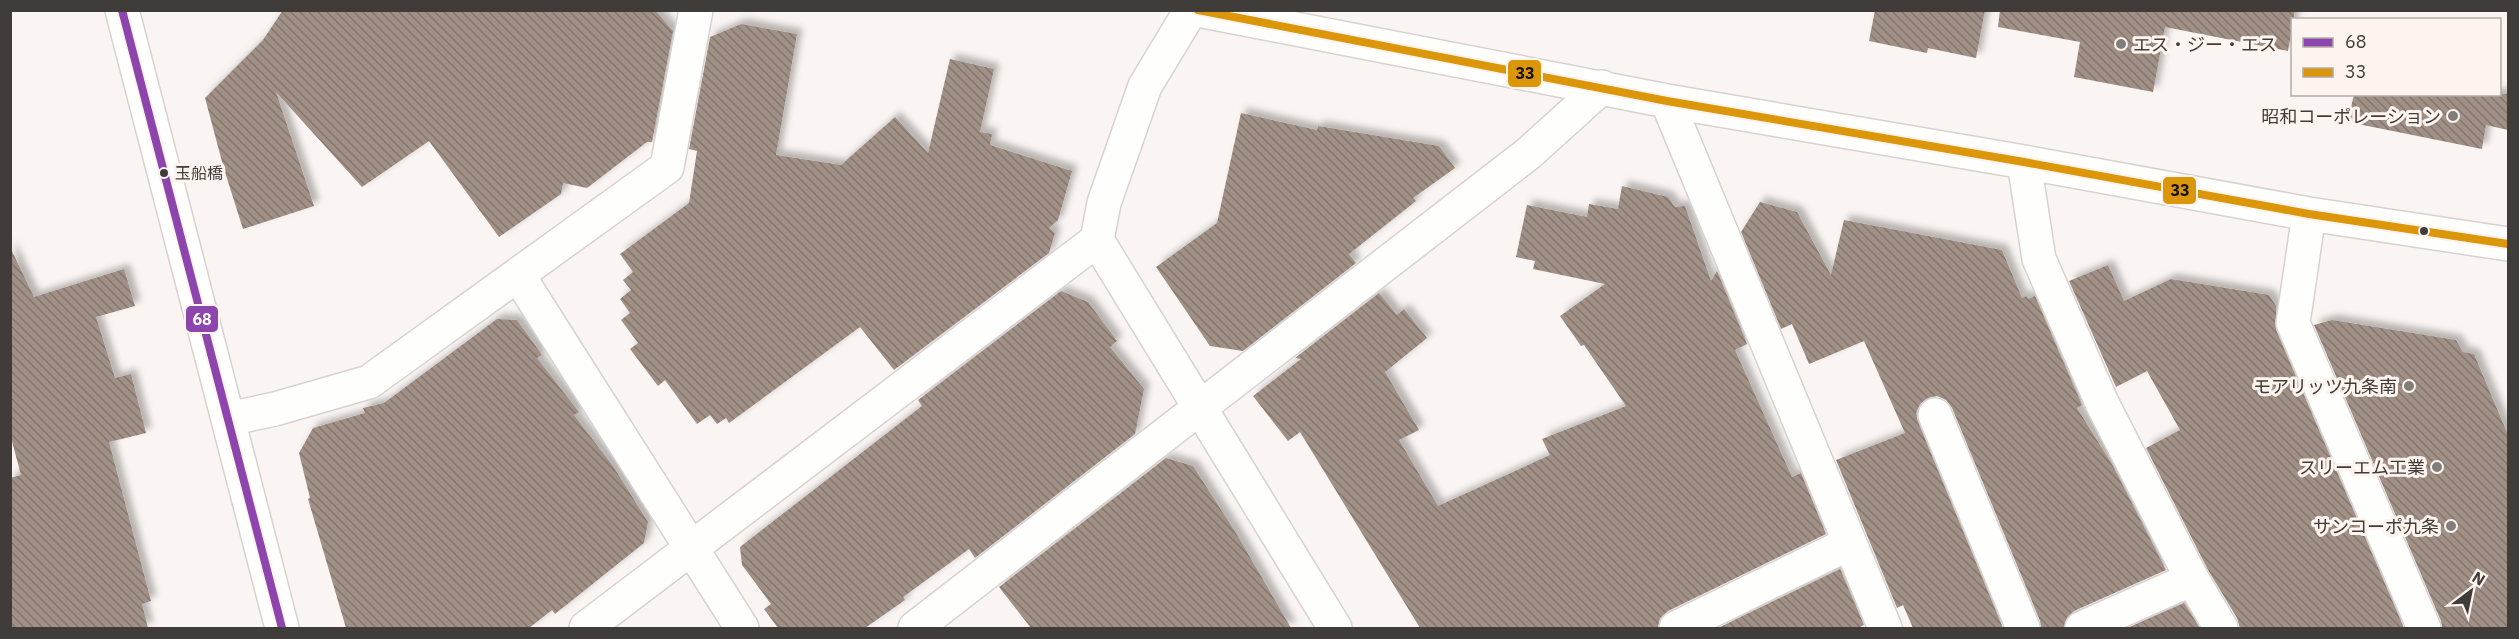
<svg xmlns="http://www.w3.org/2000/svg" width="2519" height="639" viewBox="0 0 2519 639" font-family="'IBM Plex Sans','Noto Sans JP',sans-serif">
<defs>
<pattern id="building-back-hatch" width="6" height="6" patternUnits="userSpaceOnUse" patternTransform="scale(1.5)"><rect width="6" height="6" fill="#a09086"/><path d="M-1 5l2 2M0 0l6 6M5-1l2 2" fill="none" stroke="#84776f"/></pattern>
<filter id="shadow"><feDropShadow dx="5.5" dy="-5.5" stdDeviation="3" flood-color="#0004"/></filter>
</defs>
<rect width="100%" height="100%" fill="#faf5f2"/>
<path fill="url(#building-back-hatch)" filter="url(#shadow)" d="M 283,10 L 655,10 L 673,31 L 652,142 L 647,142 L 587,188 L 563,183 L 561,194 L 499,237 L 429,141 L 362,187 L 276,92 L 314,206 L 243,229 L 224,169 L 205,98 L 263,40 Z
M 1875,10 L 1985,10 L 1976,58 L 1928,48 L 1927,53 L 1869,41 Z
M 2000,10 L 2295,10 L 2288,51 L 2165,27 L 2153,92 L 2074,77 L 2080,42 L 1998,27 Z
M 741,24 L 797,34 L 776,155 L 841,165 L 895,117 L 928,153 L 950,59 L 994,69 L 980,132 L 992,134 L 990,145 L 1072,171 L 1058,220 L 1049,228 L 1055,233 L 1049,253 L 894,370 L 860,327 L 729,423 L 726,418 L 717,424 L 710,415 L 697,424 L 665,380 L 658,386 L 630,349 L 638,343 L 621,320 L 630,313 L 620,299 L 631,290 L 623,280 L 633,272 L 620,254 L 689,203 L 697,151 L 689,149 L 710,37 Z
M 2354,94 L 2508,94 L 2508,130 L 2486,125 L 2482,149 L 2348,122 Z
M 1241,113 L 1317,130 L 1318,126 L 1439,146 L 1455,168 L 1413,198 L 1416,201 L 1349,254 L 1356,263 L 1243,351 L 1210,346 L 1156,267 L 1217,223 Z
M 1622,186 L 1668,197 L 1675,207 L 1685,206 L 1711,281 L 1717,271 L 1747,344 L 1735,350 L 1792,477 L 1801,473 L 1826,534 L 1668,611 L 1660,618 L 1658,628 L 1420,628 L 1300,432 L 1288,441 L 1253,396 L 1301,359 L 1295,358 L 1379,293 L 1397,315 L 1404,309 L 1427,338 L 1385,372 L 1419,430 L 1399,440 L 1438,506 L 1550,455 L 1542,439 L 1626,406 L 1584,345 L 1581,346 L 1560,316 L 1605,284 L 1533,269 L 1535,261 L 1516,257 L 1527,205 L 1587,217 L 1589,204 L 1618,209 Z
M 1760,202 L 1797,212 L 1831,275 L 1844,220 L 2002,250 L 2022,298 L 2027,296 L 2028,299 L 2035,296 L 2082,405 L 2077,408 L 2113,466 L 2166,570 L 2074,611 L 2067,618 L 2064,628 L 2041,628 L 2040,621 L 1952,408 L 1946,400 L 1937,396 L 1928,398 L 1920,404 L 1916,413 L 1918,422 L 2003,628 L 1913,628 L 1903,605 L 1897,608 L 1836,460 L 1905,433 L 1864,341 L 1809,364 L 1792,324 L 1781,329 L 1741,232 Z
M 10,247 L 34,297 L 124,269 L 135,306 L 96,317 L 115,378 L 131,374 L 146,433 L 109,442 L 151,601 L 142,604 L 148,628 L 10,628 L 10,478 L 21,475 L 10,434 Z
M 2108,265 L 2124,301 L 2171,279 L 2269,295 L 2276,306 L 2276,330 L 2404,628 L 2240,628 L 2237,618 L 2208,570 L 2146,448 L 2180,430 L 2147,371 L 2116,387 L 2069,281 Z
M 1061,291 L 1088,302 L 1117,341 L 1110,347 L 1144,389 L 1135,434 L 975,558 L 969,549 L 903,597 L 905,600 L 865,628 L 778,628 L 764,609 L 771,604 L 742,565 L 740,547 L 922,406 L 918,400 Z
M 497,319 L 517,320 L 542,355 L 537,358 L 579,412 L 574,415 L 613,466 L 648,522 L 644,543 L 555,614 L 552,610 L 529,628 L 346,628 L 308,499 L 310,498 L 299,453 L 313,428 L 365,413 L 363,408 L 384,403 Z
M 2332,320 L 2456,340 L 2463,352 L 2474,354 L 2508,435 L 2508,628 L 2442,628 L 2441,621 L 2314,325 Z
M 1166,458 L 1193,466 L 1236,533 L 1291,628 L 1031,628 L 999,587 Z
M 1840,569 L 1864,625 L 1858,628 L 1718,628 Z
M 2184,603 L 2200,628 L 2127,628 Z"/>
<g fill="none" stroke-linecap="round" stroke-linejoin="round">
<g stroke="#d7d2d0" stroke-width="36">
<path id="minor" d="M 122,10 L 282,628
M 1198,10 L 1667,101 L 2024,162 L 2309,214 L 2508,244
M 1667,101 L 1885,628
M 2024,162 L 2039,259 L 2102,403 L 2192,579 L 2221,628
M 2309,214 L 2293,323 L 2424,628
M 1097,240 L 1335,628
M 518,275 L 742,628
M 1935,415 L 2023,628
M 228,419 L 275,409 L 369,382 L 667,167 L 696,10
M 586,628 L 1097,240 L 1104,203 L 1145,86 L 1191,10
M 915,628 L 1529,153 L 1602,87
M 1676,628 L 1850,543
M 2082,628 L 2192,579"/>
</g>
<use href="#minor" stroke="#fefefd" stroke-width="33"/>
<g stroke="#fef4ef" stroke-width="12">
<path id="bus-1" d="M 122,10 L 282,628"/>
</g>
<g stroke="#fef4ef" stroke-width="12">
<path id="bus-2" d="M 1198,10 L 1667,101 L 2024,162 L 2309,214 L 2508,244"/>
</g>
<use href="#bus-1" stroke="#8e44ad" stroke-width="8"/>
<use href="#bus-2" stroke="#dc9609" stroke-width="8"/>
</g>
<g fill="#817d7a" stroke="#fef4ef" stroke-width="2">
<circle cx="2121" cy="44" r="6"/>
<circle cx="2453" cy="116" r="6"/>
<circle cx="2409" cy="386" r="6"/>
<circle cx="2437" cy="467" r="6"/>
<circle cx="2451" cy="526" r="6"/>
</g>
<g fill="#403c39" stroke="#fef4ef" stroke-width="2">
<circle cx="164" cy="173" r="5"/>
<circle cx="2424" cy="231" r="5"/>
</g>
<g text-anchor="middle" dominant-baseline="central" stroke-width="6" stroke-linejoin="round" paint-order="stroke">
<g font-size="16" fill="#403c39" stroke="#fef4ef" text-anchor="start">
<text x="175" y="173">玉船橋</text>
</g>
<g font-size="18" fill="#403c39" stroke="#fef4ef" text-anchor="end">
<text x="2133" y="44" text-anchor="start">エス・ジー・エス</text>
<text x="2441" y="116">昭和コーポレーション</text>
<text x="2397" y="386">モアリッツ九条南</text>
<text x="2425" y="467">スリーエム工業</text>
<text x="2439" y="526">サンコーポ九条</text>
</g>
</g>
<g stroke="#fef4ef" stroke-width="2">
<rect x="1507" y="59" width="35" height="29" rx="6" fill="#dc9609"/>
<rect x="2162" y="176" width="35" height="29" rx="6" fill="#dc9609"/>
<rect x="185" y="305" width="34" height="28" rx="6" fill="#8e44ad"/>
</g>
<g font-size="16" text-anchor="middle" font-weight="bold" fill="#fff">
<text x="202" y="325">68</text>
</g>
<g font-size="16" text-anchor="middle" font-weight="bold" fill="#111">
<text x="1525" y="79">33</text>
<text x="2180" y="196">33</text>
</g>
<rect width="2519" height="639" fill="none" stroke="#403c39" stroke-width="24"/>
<rect x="2291" y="18" width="210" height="78" fill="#fef4ef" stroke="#b2aaa6" stroke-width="1.5"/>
<rect x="2303" y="38" width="30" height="9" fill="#8e44ad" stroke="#b2aaa6" stroke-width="1.5"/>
<text x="2345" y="48" font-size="18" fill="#403c39">68</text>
<rect x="2303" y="68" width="30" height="9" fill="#dc9609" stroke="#b2aaa6" stroke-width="1.5"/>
<text x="2345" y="78" font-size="18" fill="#403c39">33</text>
<g transform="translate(2471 591) rotate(32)" stroke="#fef4ef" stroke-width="4.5" paint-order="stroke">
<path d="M0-4.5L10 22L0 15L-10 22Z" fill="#403c39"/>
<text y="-9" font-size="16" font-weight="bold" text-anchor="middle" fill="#403c39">N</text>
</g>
</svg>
